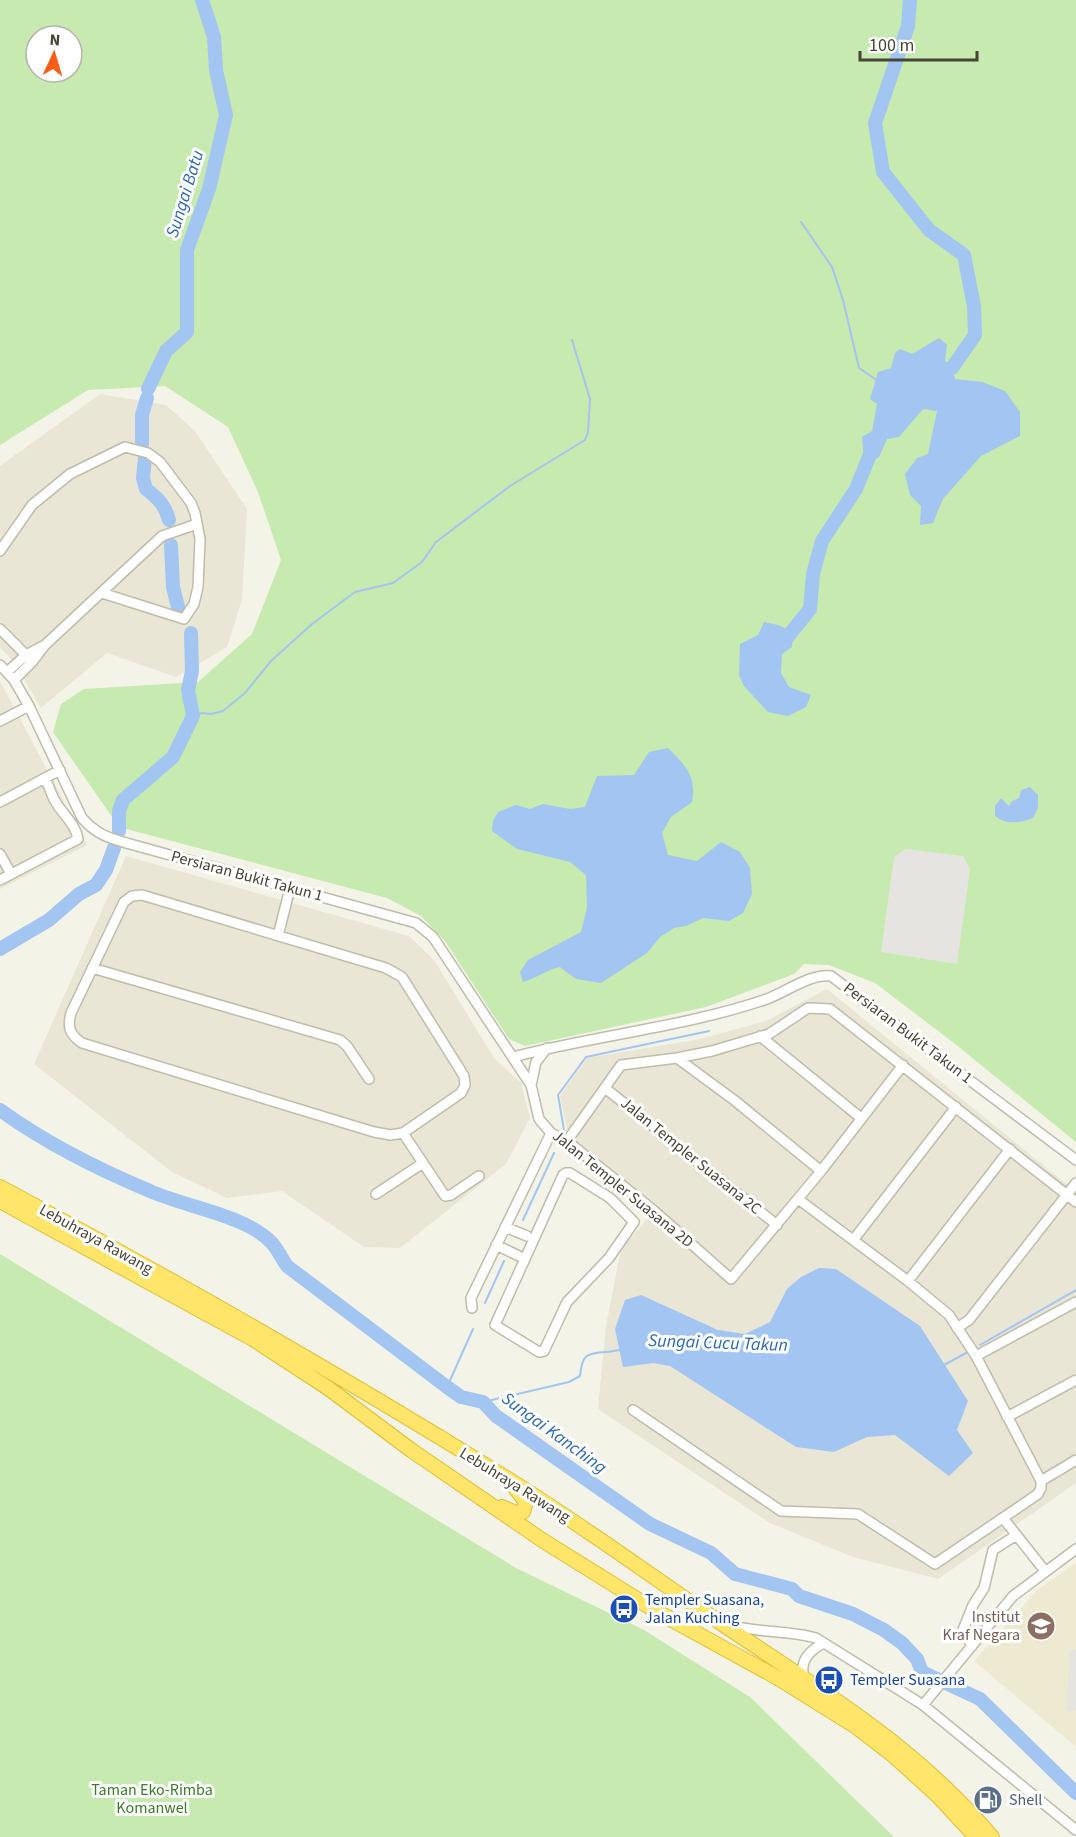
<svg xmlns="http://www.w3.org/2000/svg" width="1076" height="1837" viewBox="0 0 1076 1837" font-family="'Source Sans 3',sans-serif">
<rect width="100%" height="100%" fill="#f4f3e8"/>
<path fill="#e9e6d6" d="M 100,394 L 166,405 L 195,431 L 247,509 L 242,600 L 227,647 L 176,677 L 107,653 L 41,708 L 13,661 L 0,647 L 0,466 Z
M 0,681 L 87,845 L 0,889 Z
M 126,856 L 409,936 L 434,960 L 494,1058 L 521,1083 L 530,1118 L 506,1164 L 400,1248 L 364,1247 L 282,1191 L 227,1198 L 172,1172 L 34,1064 Z
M 827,989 L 1076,1192 L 1076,1483 L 938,1579 L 853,1557 L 770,1523 L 598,1409 L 606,1326 L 621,1249 L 659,1206 L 568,1134 L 560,1096 L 587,1058 L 700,1039 L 766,1021 Z"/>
<path fill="#eeead2" d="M 1076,1563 L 1076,1747 L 974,1661 L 1037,1590 Z"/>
<path fill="#c6eab0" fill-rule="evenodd" d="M 0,0 L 1076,0 L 1076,1142 L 954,1043 L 875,983 L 829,965 L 804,964 L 794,974 L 706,1007 L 525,1046 L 509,1039 L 445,941 L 421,916 L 387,898 L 119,827 L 53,732 L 61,704 L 84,689 L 198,682 L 252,634 L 281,560 L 258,492 L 228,427 L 165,386 L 88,390 L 0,445 ZM 36,36 L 72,36 L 72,72 L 36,72 Z
M 0,1254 L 516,1568 L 644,1630 L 750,1697 L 894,1837 L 0,1837 Z"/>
<path fill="#e6e4e0" d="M 905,849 L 963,856 L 970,869 L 957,964 L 881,952 L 894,857 Z
M 1070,1650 L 1076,1650 L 1076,1711 L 1066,1710 Z"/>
<path fill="#a3c5f2" d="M 939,338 L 947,345 L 945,361 L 952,368 L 955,379 L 982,382 L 1005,391 L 1020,412 L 1020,436 L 981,456 L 943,499 L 933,523 L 920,525 L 921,506 L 910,495 L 905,474 L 917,458 L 928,454 L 937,411 L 923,409 L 899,437 L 887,439 L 879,457 L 867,465 L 864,459 L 862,437 L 872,431 L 877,404 L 870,399 L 878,372 L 891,368 L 895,353 L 900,349 L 912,354 Z
M 764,622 L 778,625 L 793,632 L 792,647 L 782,654 L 781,673 L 789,687 L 811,695 L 806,707 L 788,716 L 768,712 L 744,686 L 739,675 L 740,644 L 758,635 Z
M 668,748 C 685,765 697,776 692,802 L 671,817 L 662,833 L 668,855 L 697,861 L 721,842 L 740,852 L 750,868 L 752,894 L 743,913 L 729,921 L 703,918 L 686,926 L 674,928 L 660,937 L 647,953 L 601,983 L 576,979 L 560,967 C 546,970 537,978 523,982 L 520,972 L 528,960 L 581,932 L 587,907 L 586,875 L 570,862 L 517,849 L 492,831 L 493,821 L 498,812 L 516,805 L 530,809 L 543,804 L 570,809 L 585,807 L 597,776 L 634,775 L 649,752 Z
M 1030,787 L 1038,795 L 1038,808 L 1033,818 C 1020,823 1006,825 995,816 L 995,806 L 1001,798 L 1009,806 L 1012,801 L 1019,798 L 1021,790 Z
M 819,1268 L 836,1269 L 920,1326 L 968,1401 L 957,1430 L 973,1453 L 949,1476 L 895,1435 L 867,1437 L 834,1452 L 796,1447 L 670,1366 L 653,1363 L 623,1367 L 615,1329 L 625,1300 L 641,1295 L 718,1330 L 745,1334 L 770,1322 L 787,1289 L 801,1277 Z"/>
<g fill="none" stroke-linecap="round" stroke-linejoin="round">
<path stroke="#a3c5f2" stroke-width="2" d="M 801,222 L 832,267 L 843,300 L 859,368 L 878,381
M 193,716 L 202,713 L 211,714 L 223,711 L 245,693 L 271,661 L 312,624 L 355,592 L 393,583 L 422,562 L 436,542 L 510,486 L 585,440 L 588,432 L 590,399 L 572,340
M 564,1130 L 558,1095 L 586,1057 L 709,1031
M 523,1220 L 554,1153
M 485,1303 L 504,1261
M 980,1345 L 1076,1290
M 944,1365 L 968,1352
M 447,1387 L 473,1329
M 483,1402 L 569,1382 L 580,1376 C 582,1355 586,1353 606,1352 C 611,1352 616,1350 621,1350"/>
<path stroke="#a3c5f2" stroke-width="14" d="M 910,0 L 908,26 L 875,123 L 883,172 L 929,230 L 964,255 L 974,306 L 975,335 L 952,368 L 936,372
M 148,389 L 166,351 L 187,332 L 187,250 L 209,189 L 226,115 L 216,70 L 214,37 L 202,0
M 142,444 L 142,415 L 147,398
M 145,458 L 143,478 L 146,489 C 158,498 165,505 169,520
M 171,545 L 173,587 L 178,607
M 781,645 L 810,609 L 813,574 L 822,541 L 856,489 L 873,447
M 119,831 L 119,811 L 123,800 L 173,757 L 193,716 L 188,690 L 192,671 L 191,633
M 0,949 L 49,920 L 79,894 L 96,885 L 106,870 L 114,848
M 0,1110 C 47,1144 97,1169 150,1191 C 185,1207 246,1215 272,1243 C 278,1250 282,1259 287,1266 L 447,1387 L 461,1397 L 483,1402 L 496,1416 L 650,1524 L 711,1553 L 735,1574 L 792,1589 L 799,1596 L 853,1614 L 884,1630 L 902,1643 L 917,1659 L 922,1672 L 980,1699 L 1076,1793"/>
<g stroke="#c0bcaa" stroke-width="12">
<path id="minor" d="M 0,551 L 32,505 L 70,474 L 125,447 L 148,453 L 160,462 L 191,503 L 195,513 L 200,539 L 198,587 L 194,604 L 184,619 L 102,593
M 0,629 L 30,659
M 0,665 L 14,680 L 29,706 L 82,818 C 97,835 109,838 130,844 L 416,923 L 433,937 L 531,1085 L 539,1119 L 551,1133 L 567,1141 L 652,1209 L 731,1279 L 821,1171 L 903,1065
M 7,672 L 26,655 L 43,646
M 14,680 L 32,662 L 45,645 L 162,536 L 197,524
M 0,721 L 29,706
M 0,802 L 60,770
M 0,854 L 11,874
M 0,880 L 78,839 C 76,824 62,814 55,801 C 51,794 49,786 45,778
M 142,895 L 386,968 L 402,977 L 464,1076 L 465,1085 L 461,1093 L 403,1133 L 391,1135 L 374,1132 L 82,1043 C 70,1035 67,1027 71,1013 L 124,902 L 132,896 Z
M 278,936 L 290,888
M 92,968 L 340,1040 L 347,1046 L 369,1079
M 760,1036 L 861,1118
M 513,1057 C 597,1035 685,1027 767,999 C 788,991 809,974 831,976 L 1076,1160
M 677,1058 L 734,1100 L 821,1171
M 531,1085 L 536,1062 L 547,1048
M 605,1088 L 777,1225
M 403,1133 L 445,1196 L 451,1195 L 479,1176
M 567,1141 L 621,1065 L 677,1058 L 712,1051 L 769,1034 L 808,1008 L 830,1009 L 1076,1202
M 566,1173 L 570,1173 L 610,1198 L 634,1222 L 609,1258 L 567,1302 L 544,1351 L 539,1352 L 495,1325 L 563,1175 Z
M 376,1194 L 423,1163
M 505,1227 L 527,1236
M 854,1239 L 956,1107
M 496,1245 L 519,1256
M 908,1281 L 1010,1149
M 472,1308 L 471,1298 L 551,1133
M 957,1328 L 969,1320 L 1076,1183
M 976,1356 L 1076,1302
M 633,1410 L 781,1511 L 858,1514 L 935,1564 L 1038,1494 L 1041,1488 L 1041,1481 L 976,1356 L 949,1315 L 908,1281 L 798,1199
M 1007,1417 L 1076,1380
M 1041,1481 L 1076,1460
M 1003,1518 L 1045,1571
M 729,1625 C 758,1633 788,1630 816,1638 L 923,1705 L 1076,1830
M 972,1646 L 963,1630 L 973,1605 L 984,1588 L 993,1550 L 1015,1536
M 804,1677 C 799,1661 810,1650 824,1643
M 923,1705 L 1013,1596 L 1076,1549"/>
</g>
<g stroke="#e2be35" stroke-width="16">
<path id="highway" d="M 0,1187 C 171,1278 338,1374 503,1476 C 578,1522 648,1574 721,1623 C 820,1690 913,1744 992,1837
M 0,1201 L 253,1339 L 328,1388 L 411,1450 L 542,1540 L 656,1611 L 778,1678 L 855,1726 L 894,1756 L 938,1796 L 976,1837
M 502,1507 L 518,1514 L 523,1512 L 526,1502 L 516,1489"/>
</g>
<use href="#minor" stroke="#fff" stroke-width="9"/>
<use href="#highway" stroke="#ffe569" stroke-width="14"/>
</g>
<defs>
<g id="bus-disc" transform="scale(1.5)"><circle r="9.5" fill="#1a4fb4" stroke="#fff"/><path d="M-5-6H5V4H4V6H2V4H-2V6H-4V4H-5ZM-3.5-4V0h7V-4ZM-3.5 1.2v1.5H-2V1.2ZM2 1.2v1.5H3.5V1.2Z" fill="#fff"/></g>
<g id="university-disc" transform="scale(1.5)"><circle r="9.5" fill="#8d6e63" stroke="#fff"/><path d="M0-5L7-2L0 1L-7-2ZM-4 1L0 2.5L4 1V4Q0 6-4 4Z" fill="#fff"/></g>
<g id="fuel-disc" transform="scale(1.5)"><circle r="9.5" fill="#5c6f8a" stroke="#fff"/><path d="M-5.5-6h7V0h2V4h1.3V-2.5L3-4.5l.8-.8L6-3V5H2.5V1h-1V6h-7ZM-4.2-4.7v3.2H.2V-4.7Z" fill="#fff"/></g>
</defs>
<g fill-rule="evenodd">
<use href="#bus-disc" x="624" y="1609"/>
<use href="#university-disc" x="1041" y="1626"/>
<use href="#bus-disc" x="829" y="1680"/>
<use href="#fuel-disc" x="988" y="1800"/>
</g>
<g text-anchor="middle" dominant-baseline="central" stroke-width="6" stroke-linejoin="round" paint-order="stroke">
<g font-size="16" fill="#484436" stroke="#fff">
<text transform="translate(247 876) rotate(15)">Persiaran Bukit Takun 1</text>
<text transform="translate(908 1033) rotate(37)">Persiaran Bukit Takun 1</text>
<text transform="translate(691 1156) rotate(39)">Jalan Templer Suasana 2C</text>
<text transform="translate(623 1189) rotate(39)">Jalan Templer Suasana 2D</text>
<text transform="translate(96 1239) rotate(29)">Lebuhraya Rawang</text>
<text transform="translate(515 1485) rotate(32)">Lebuhraya Rawang</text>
</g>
<g font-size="16" fill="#164399" stroke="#fff" text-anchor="start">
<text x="645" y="1600">Templer Suasana,<tspan x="645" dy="18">Jalan Kuching</tspan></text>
<text x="850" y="1680">Templer Suasana</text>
</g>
<g font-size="16" fill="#785e54" stroke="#fff" text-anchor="end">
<text x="1020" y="1617">Institut<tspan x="1020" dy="18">Kraf Negara</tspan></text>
</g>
<g font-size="16" fill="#3a7c27" stroke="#fff">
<text x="152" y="1790">Taman Eko-Rimba<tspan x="152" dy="18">Komanwel</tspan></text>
</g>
<g font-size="16" fill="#4e5e75" stroke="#fff" text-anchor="start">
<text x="1009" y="1800">Shell</text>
</g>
<g font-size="18" font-style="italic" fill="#2c66b8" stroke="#fff">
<text transform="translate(185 194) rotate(-73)">Sungai Batu</text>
<text transform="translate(718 1343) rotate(2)">Sungai Cucu Takun</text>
<text transform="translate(554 1433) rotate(36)">Sungai Kanching</text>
</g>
</g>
<g transform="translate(54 54) rotate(4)"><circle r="28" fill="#ffffff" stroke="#b6b4af" stroke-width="1.5"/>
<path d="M0-4.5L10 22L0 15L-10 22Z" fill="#ff5d15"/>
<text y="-9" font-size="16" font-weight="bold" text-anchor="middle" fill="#484436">N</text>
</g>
<path d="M860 51v9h117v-9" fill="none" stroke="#484436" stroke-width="3"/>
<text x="869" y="51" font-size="18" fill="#484436" stroke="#ffffff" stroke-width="4.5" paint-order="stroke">100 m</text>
</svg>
